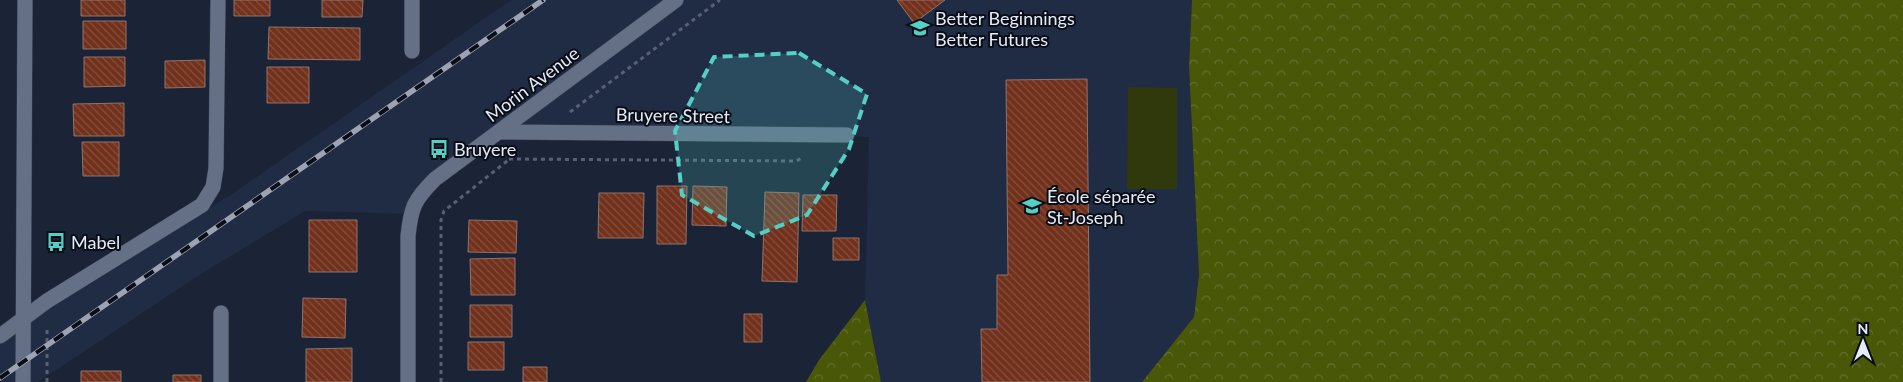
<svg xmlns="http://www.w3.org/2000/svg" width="1903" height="382" viewBox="0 0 1903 382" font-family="Lato,sans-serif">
<defs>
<pattern id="forest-crowns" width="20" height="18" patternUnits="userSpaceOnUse" patternTransform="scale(1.25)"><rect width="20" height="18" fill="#495709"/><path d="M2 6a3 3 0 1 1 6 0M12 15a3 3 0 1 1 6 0" fill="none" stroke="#636f2e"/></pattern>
<pattern id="building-back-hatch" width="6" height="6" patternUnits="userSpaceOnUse" patternTransform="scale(1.25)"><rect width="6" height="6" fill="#72311c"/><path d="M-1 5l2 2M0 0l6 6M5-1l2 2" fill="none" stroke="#864f3e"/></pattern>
</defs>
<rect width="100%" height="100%" fill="#1b2336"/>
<path fill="#202b44" d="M 511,0 L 1192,0 L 1189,66 L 1199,275 L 1194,317 L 1142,382 L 881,382 L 865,300 L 869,137 L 500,134 L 436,181 L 412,214 L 305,211 L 196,277 L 38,382 L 0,382 L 0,338 L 21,322 L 232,194 Z"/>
<path fill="url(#forest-crowns)" d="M 1192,0 L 1903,0 L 1903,382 L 1142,382 L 1194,317 L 1199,275 L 1189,66 Z
M 865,300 L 881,382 L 806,382 L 819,360 Z"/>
<path fill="#2f390b" d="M 1128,87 L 1177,88 L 1177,189 L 1127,189 Z"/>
<path fill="url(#building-back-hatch)" stroke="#8f736a" d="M 81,0 L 125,0 L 125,16 L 81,16 Z
M 234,0 L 270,0 L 270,16 L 234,16 Z
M 322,0 L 363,0 L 362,17 L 322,17 Z
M 897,0 L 945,0 L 914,23 Z
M 83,21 L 126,21 L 126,49 L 83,49 Z
M 269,27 L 360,28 L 360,60 L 268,59 Z
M 84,57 L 125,57 L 125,86 L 84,87 Z
M 205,60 L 205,87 L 165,88 L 165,61 Z
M 267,67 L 309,67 L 309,103 L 267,103 Z
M 1087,79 L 1090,382 L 982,382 L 981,329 L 997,329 L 997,275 L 1008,275 L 1006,80 Z
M 124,103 L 124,136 L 74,136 L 73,104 Z
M 82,142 L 119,142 L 119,176 L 83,176 Z
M 657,186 L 687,186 L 686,244 L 657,244 Z
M 693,186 L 727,187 L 726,226 L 692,225 Z
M 765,192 L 799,193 L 797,282 L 762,281 Z
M 599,193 L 644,193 L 643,238 L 598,238 Z
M 803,195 L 837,195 L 836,231 L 802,231 Z
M 309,220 L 357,220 L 357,272 L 309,272 Z
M 469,220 L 517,221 L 516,253 L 468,252 Z
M 833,238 L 859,238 L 859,260 L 833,260 Z
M 515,258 L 515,295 L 471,295 L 470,259 Z
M 303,298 L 346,299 L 345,338 L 302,337 Z
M 470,305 L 512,305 L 512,337 L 470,337 Z
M 744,314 L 762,314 L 762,342 L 744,342 Z
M 468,342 L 504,342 L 504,370 L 468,370 Z
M 352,348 L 352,382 L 306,382 L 306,349 Z
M 523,367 L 547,367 L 547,382 L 523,382 Z
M 81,371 L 121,371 L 121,382 L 81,382 Z
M 173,375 L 201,375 L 201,382 L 173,382 Z"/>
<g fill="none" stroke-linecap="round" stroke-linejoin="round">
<g stroke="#373d4d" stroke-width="16">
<path id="minor" d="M 412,51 L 412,0
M 499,132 L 847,135
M 221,313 L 221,382
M 0,336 L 47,301 L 202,205 L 213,187 L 216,168 L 218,0
M 23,382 L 25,0
M 408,382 L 408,236 C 411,207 414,200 435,179 L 676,0"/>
</g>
<path stroke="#596072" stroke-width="3" stroke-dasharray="4 4" stroke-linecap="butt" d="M 570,112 L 720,0
M 509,159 L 796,161 L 804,157
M 47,382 L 47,328
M 441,382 L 441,220 L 444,211 L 516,154"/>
<use href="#minor" stroke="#657087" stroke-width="15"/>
<g stroke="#9da3b3" stroke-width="5.5">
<path id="rail" d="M 0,378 L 543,0"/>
</g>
<use href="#rail" stroke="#090d15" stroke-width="4" stroke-dasharray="11" stroke-linecap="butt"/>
</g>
<path fill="#55cec5" fill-opacity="0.2" stroke="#55cec5" stroke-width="4" stroke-dasharray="10 6" stroke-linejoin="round" d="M 799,53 L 867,94 L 849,149 L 807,215 L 754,236 L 682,195 L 675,131 L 714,57 Z"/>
<defs>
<g id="school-bare" transform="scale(1.5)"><path d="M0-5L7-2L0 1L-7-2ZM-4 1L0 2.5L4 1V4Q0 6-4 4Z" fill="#55cec5" stroke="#090d15" stroke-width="2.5" paint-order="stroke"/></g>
<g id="bus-bare" transform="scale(1.5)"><path d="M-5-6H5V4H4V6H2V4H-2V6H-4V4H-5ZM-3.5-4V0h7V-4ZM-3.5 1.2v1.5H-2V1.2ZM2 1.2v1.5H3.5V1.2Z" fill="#55cec5" stroke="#090d15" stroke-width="2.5" paint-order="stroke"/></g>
</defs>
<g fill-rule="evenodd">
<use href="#school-bare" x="920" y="28"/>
<use href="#bus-bare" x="439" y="149"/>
<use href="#school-bare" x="1032" y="206"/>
<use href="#bus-bare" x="56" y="242"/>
</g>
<g text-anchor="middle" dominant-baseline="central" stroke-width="4" stroke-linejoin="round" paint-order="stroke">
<g font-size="18" fill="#e4eaf7" stroke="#090d15" text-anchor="start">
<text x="935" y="18">Better Beginnings<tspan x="935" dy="21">Better Futures</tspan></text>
<text x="454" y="149">Bruyere</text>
<text x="1047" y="196">École séparée<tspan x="1047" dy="21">St-Joseph</tspan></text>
<text x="71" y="242">Mabel</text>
</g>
<g font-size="18" fill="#e4eaf7" stroke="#090d15">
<text transform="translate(532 84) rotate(-37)">Morin Avenue</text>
<text transform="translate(673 115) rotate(1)">Bruyere Street</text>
</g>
</g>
<g transform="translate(1863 342)" stroke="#090d15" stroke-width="4" paint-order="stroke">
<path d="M0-4L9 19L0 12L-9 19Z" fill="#e4eaf7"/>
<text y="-8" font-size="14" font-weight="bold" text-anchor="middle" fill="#e4eaf7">N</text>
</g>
</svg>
